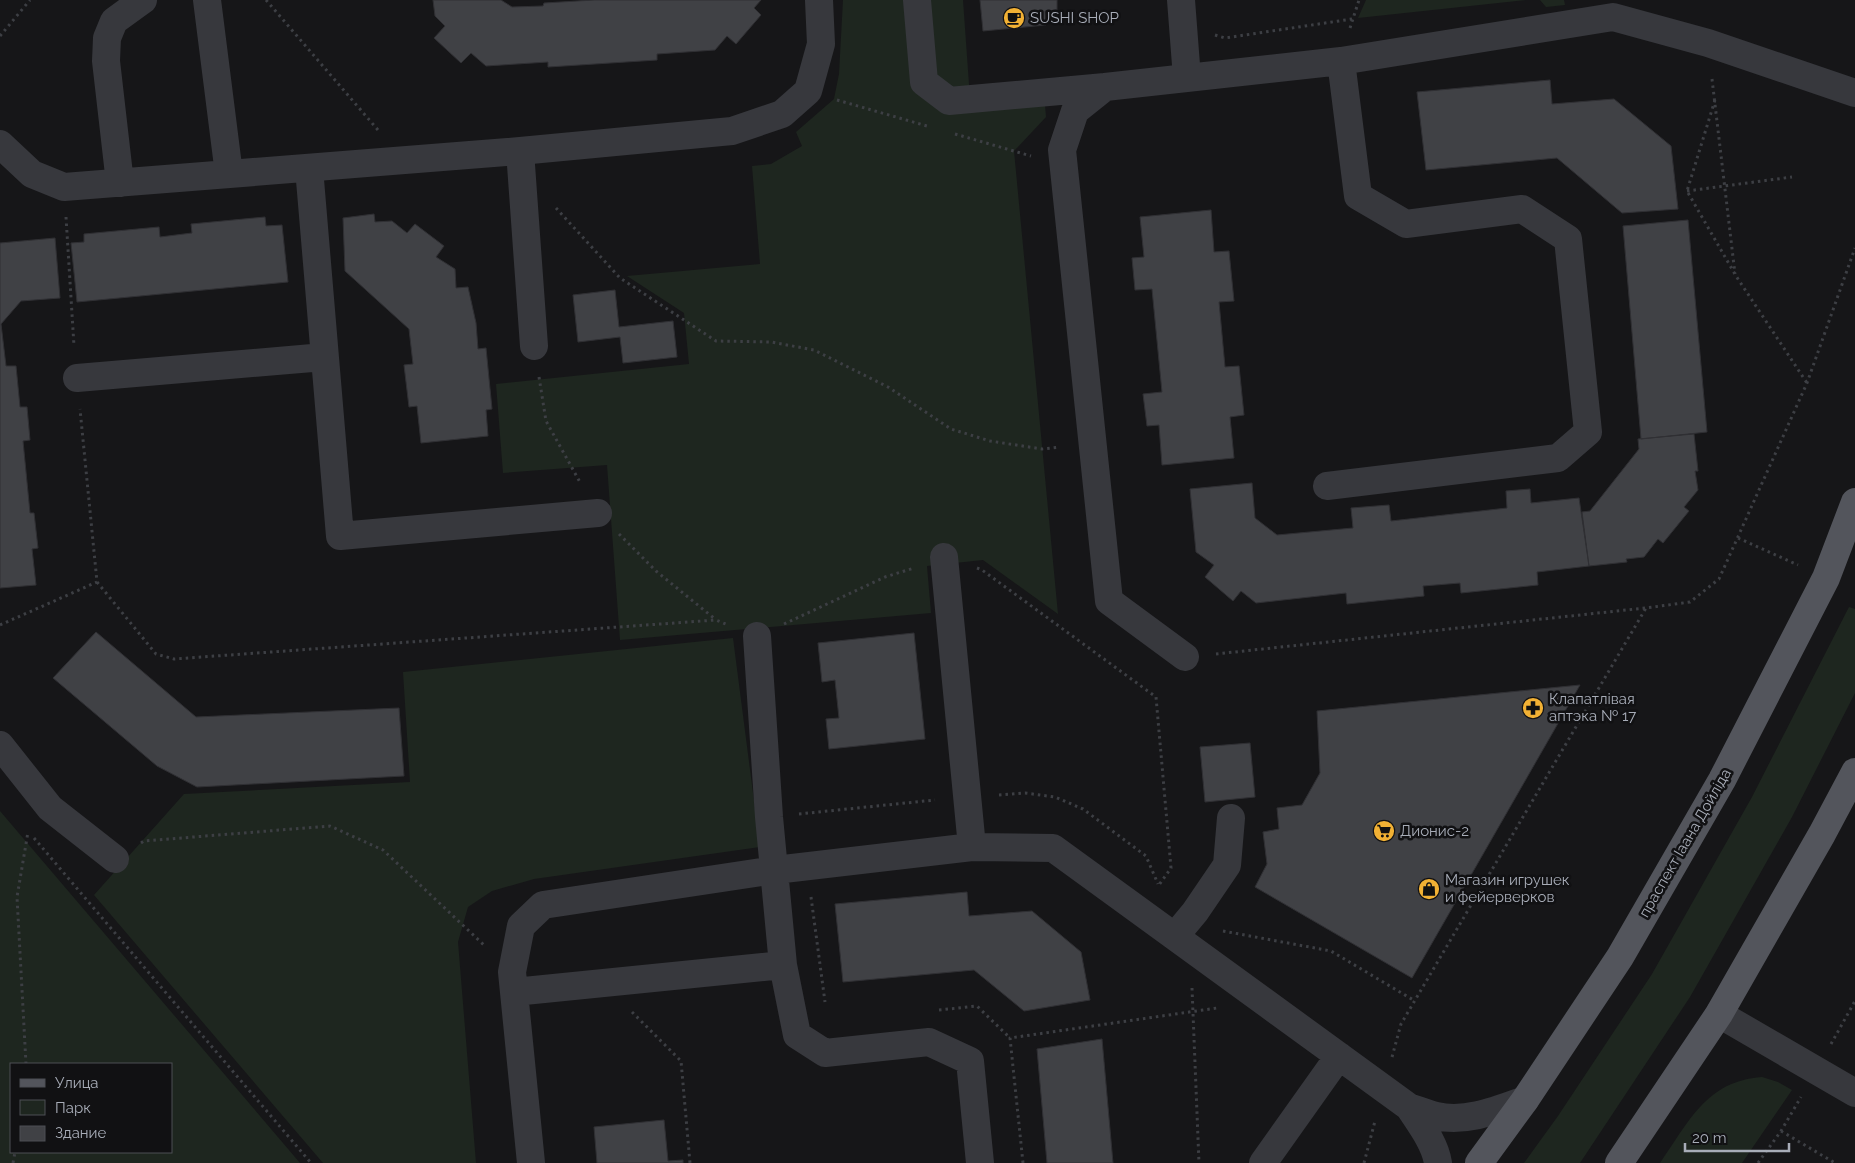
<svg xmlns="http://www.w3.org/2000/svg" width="1855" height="1163" viewBox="0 0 1855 1163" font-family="Raleway,sans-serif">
<rect width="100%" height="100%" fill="#161618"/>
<path fill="#1e261f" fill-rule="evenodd" d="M 843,0 L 963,0 L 971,112 L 1045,105 L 1046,117 L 1014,151 L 1058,614 L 983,560 L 927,566 L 931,613 L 620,640 L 607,465 L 503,473 L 496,384 L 689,364 L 684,313 L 627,276 L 760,264 L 752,166 L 771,164 L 802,146 L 796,132 L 834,99 L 839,74 Z
M 1366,0 L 1526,0 L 1358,18 Z
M 1540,0 L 1564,0 L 1565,5 L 1546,7 Z
M 1849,607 L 1855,609 L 1855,693 L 1792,817 L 1690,997 L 1580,1163 L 1524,1163 L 1558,1116 L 1652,974 L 1752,797 Z
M 733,638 L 760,847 L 534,879 L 492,891 L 468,907 L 458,942 L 476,1163 L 323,1163 L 94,895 L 184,794 L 410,782 L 403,672 Z
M 0,811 L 300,1163 L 0,1163 ZM 11,1064 L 171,1064 L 171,1152 L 11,1152 Z
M 1762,1077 L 1778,1082 L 1792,1090 L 1742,1163 L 1660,1163 C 1689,1122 1706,1081 1762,1077 Z"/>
<path fill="#404145" stroke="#303034" d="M 433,0 L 501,0 L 512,7 L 543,6 L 544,3 L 594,0 L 761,0 L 754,8 L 761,15 L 736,44 L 727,36 L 715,50 L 657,54 L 657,60 L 548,67 L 548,62 L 486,66 L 471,53 L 461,63 L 434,38 L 445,26 L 435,16 Z
M 980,0 L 1057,0 L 1057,10 L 1045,11 L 1046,25 L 983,31 Z
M 1550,80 L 1552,104 L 1614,99 L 1671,146 L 1678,209 L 1622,213 L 1557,158 L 1426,170 L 1417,92 Z
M 1211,210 L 1214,252 L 1229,251 L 1234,301 L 1219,302 L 1225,367 L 1239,366 L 1244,415 L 1230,417 L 1234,458 L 1162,465 L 1159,425 L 1147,426 L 1143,394 L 1162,392 L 1152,289 L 1135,290 L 1132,258 L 1144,257 L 1140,217 Z
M 374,214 L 375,222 L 392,221 L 407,233 L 415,224 L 444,246 L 436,257 L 455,269 L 456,288 L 468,287 L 476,323 L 478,349 L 486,348 L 492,409 L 486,410 L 488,436 L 421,443 L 417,406 L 409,407 L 404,365 L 413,364 L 409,329 L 345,271 L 343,218 Z
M 265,217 L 266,226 L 282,225 L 288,282 L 77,302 L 71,243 L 84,242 L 84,234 L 159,227 L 160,237 L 192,233 L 191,224 Z
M 1688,220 L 1707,432 L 1641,439 L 1623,226 Z
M 55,238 L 60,298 L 21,301 L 1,324 L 6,366 L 16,366 L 20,407 L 27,407 L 30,440 L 23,441 L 30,513 L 34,513 L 38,548 L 32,549 L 36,585 L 0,588 L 0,243 Z
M 615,290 L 619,327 L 673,321 L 677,357 L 623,363 L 620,337 L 578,342 L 573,295 Z
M 1694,434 L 1698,471 L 1695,471 L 1698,490 L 1684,507 L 1689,511 L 1663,543 L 1658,539 L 1644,557 L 1626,559 L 1627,562 L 1589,566 L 1582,512 L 1590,511 L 1639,449 L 1638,439 Z
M 1252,483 L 1255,518 L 1277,535 L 1353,528 L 1351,508 L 1389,505 L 1391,521 L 1507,508 L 1506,491 L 1530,489 L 1531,503 L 1579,498 L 1589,566 L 1537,572 L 1538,585 L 1461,593 L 1460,583 L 1423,586 L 1424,596 L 1347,604 L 1346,593 L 1256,603 L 1241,591 L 1233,601 L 1205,577 L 1214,565 L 1196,552 L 1190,489 Z
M 96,632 L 196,717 L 399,708 L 404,776 L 197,787 L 157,766 L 53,678 Z
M 914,633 L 925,739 L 829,749 L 826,719 L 839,718 L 835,680 L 822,682 L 818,643 Z
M 1580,685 L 1412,978 L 1255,887 L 1267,864 L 1263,832 L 1279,829 L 1277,808 L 1302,805 L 1320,773 L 1317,711 Z
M 1250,743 L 1255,797 L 1205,802 L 1200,747 Z
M 967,892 L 969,916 L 1032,911 L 1081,952 L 1090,1000 L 1024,1011 L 974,970 L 843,982 L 835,904 Z
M 1102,1039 L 1113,1163 L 1047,1163 L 1037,1049 Z
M 664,1120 L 668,1161 L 683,1160 L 683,1163 L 597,1163 L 594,1127 Z"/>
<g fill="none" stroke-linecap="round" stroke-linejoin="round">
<path stroke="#3d3f44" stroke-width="3" stroke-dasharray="2.5 4" stroke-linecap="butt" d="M 266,0 L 378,130
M 1350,28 L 1359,0
M 1215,35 L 1225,38 L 1352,19
M 0,36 L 30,0
M 1712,79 L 1735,274
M 837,100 L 927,126
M 1715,100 L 1687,191 L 1736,276 L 1807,383
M 955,134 L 1031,156
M 1687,191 L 1792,177
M 556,208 L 620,278 L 716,341 L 771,342 L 814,350 L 888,387 L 951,429 L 990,441 L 1042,449 L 1060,447
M 66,217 L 74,346
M 539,377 L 546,421 L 581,484
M 619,534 L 656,571 L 715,619
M 1738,538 L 1798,565
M 977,568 L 982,570 L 1156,697 L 1171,868 L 1159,885
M 97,582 L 156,654 L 174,659 L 716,620 L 728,625
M 784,624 L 885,577 L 914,568
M 0,625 L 97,582 L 80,409
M 1216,654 L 1645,608
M 999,795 L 1025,793 L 1055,797 L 1083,809 L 1146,856 L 1158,884
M 799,814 L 935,800
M 34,838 L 311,1163
M 141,843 L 144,841 L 330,826 L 383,850 L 485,946
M 811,897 L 825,1002
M 1223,931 L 1331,951 L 1415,1001
M 1192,988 L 1199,1163
M 939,1010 L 977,1006 L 1010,1038
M 632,1012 L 681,1061 L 690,1163
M 1831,1044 L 1855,1001
M 1392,1057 L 1401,1024 L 1646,608 L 1690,602 L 1719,579 L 1807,383 L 1855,248
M 26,1064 L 17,897 L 28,832
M 1781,1131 L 1835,1163
M 13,1163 L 15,1152
M 1023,1163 L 1010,1038 L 1217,1008
M 1364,1163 L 1375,1121
M 1758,1163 L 1781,1131 L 1801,1097"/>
<path stroke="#37383d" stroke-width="28" d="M 207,0 L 229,174
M 917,0 L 924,82 L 949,101 L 1105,87
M 1181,0 L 1187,78
M 0,144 L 32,174 L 64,187 L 520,151 L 732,131 L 782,114 L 808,91 L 821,44 L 819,0
M 520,151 L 534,346
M 309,168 L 340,536 L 598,513
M 120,183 L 106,61 L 107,38 L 114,21 L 143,0
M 77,378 L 324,357
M 1327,486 L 1558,458 L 1588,432 L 1568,239 L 1522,209 L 1406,224 L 1358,196 L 1341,61 L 1613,17 L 1708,43 L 1855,93
M 944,557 L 972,847
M 757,636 L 769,817 L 783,965 L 797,1035 L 825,1053 L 929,1042 L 970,1061 L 980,1163
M 1185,657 L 1109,601 L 1062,150 L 1075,111 L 1105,87 L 1341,61
M 0,745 L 50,808 L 115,859
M 1175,936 L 1195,912 L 1227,865 L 1231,818
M 514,992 L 783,965
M 1719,1014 L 1855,1093
M 1409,1107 C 1420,1124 1435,1143 1438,1163
M 531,1163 L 512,972 L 521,926 L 543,905 L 775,870 L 972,847 L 1053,848 L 1409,1107 C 1418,1110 1427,1114 1436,1116 C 1466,1123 1497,1110 1525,1100
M 1263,1163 L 1339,1056"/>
<path stroke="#53555c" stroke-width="28" d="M 1479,1163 L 1525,1100 L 1620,957 L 1722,780 L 1826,578 L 1855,502
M 1619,1163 L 1719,1014 L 1822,834 L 1855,772"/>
</g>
<defs>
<g id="cafe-disc" transform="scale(1.125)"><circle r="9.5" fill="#f2b134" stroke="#111113"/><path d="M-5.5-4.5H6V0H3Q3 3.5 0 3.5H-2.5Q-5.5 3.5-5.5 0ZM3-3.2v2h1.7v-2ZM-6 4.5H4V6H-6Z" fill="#111"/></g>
<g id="pharmacy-disc" transform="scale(1.125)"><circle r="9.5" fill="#f2b134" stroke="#111113"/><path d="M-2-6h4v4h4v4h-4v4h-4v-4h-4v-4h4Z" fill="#111"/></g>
<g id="supermarket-disc" transform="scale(1.125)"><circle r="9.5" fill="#f2b134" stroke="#111113"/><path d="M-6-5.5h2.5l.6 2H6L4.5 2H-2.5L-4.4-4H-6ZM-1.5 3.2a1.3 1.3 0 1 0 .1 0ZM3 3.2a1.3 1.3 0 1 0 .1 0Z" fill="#111"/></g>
<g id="shop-disc" transform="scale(1.125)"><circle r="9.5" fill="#f2b134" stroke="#111113"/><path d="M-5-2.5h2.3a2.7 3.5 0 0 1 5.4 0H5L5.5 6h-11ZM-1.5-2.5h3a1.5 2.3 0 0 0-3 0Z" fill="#111"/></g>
</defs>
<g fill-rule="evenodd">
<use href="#cafe-disc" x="1014" y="18"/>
<use href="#pharmacy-disc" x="1533" y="708"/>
<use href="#supermarket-disc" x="1384" y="831"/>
<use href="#shop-disc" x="1429" y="889"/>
</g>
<g text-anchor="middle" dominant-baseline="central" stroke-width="5" stroke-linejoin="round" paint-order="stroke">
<g font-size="15" fill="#a8adb8" stroke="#111113" text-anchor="start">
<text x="1030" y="18">SUSHI SHOP</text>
<text x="1549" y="699">Клапатлівая<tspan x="1549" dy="17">аптэка № 17</tspan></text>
<text x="1400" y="831">Дионис-2</text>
<text x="1445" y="880">Магазин игрушек<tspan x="1445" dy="17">и фейерверков</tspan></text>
</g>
<g font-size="15" fill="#a8adb8" stroke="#111113">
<text transform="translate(1685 843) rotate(-60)">праспект Іаана Дойліда</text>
</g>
</g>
<rect x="10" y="1063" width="162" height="90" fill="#111113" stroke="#4d4f55"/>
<rect x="20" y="1079" width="25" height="8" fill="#53555c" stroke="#4d4f55"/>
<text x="55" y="1088" font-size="15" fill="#a8adb8">Улица</text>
<rect x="20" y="1100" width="25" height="15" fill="#1e261f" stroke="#4d4f55"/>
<text x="55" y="1113" font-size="15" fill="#a8adb8">Парк</text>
<rect x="20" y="1126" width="25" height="15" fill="#404145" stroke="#4d4f55"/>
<text x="55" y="1138" font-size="15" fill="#a8adb8">Здание</text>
<path d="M1685 1143v8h104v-8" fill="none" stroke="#a8adb8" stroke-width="2.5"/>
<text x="1692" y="1143" font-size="15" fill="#a8adb8" stroke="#111113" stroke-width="4" paint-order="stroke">20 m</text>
</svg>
